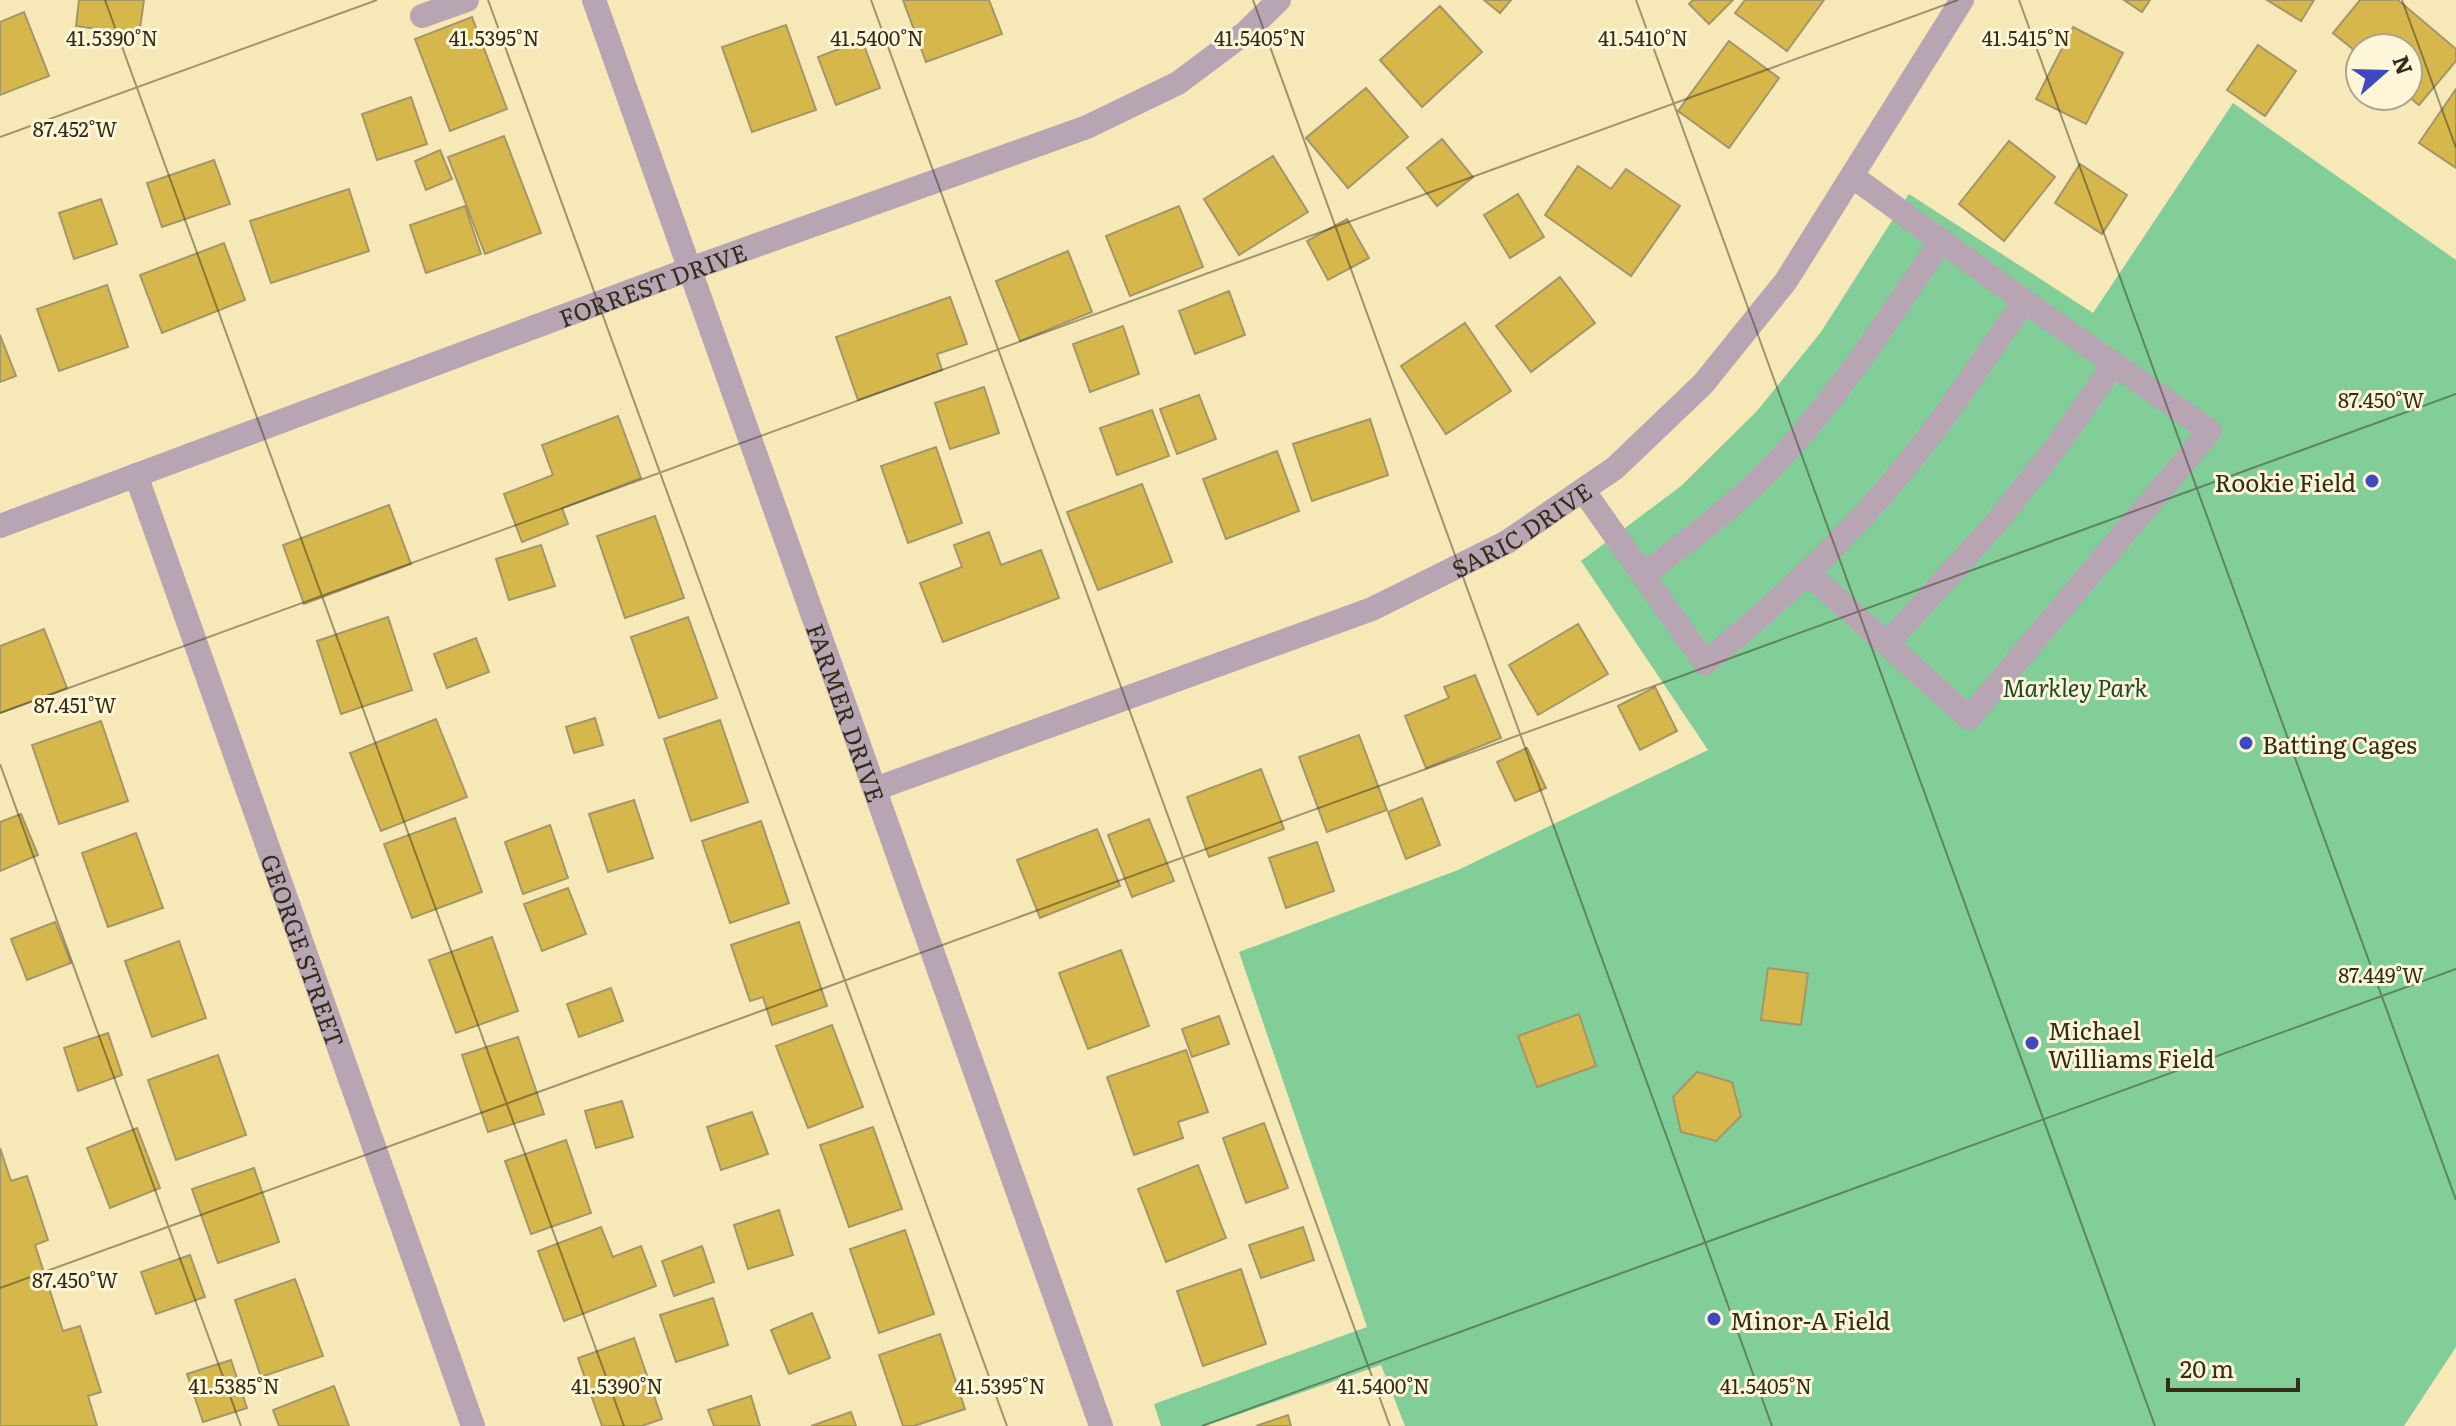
<svg xmlns="http://www.w3.org/2000/svg" width="2456" height="1426" viewBox="0 0 2456 1426" font-family="Literata,serif">
<rect width="100%" height="100%" fill="#f7e8b8"/>
<path fill="#82ce99" d="M 2233,103 L 2456,260 L 2456,1347 L 2404,1426 L 1405,1426 L 1381,1365 L 1205,1426 L 1161,1426 L 1154,1404 L 1367,1327 L 1239,952 L 1458,870 L 1708,750 L 1581,561 L 1681,486 L 1757,411 L 1821,332 L 1909,194 L 2093,313 Z"/>
<path fill="#d6b74b" stroke="#a49669" stroke-width="2" d="M 79,0 L 144,0 L 139,35 L 76,26 Z
M 903,0 L 989,0 L 1002,34 L 926,62 Z
M 1484,0 L 1511,0 L 1500,13 Z
M 1693,0 L 1733,0 L 1709,24 L 1689,4 Z
M 1745,0 L 1824,0 L 1787,51 L 1735,13 Z
M 2124,0 L 2150,0 L 2142,12 Z
M 2267,0 L 2314,0 L 2301,21 Z
M 2360,0 L 2398,0 L 2456,49 L 2456,61 L 2419,105 L 2408,96 L 2408,48 L 2360,48 L 2360,55 L 2333,33 Z
M 1440,6 L 1482,52 L 1422,107 L 1380,60 Z
M 24,12 L 49,76 L 0,95 L 0,22 Z
M 472,17 L 507,109 L 450,131 L 415,39 Z
M 786,25 L 816,110 L 752,132 L 722,47 Z
M 2073,27 L 2123,53 L 2086,124 L 2036,99 Z
M 862,40 L 880,88 L 836,105 L 818,57 Z
M 1729,41 L 1779,78 L 1729,148 L 1678,111 Z
M 2258,45 L 2296,71 L 2265,116 L 2227,90 Z
M 1366,88 L 1408,137 L 1348,188 L 1306,138 Z
M 2456,89 L 2456,168 L 2419,143 Z
M 411,97 L 427,144 L 377,160 L 362,114 Z
M 504,136 L 541,233 L 485,254 L 448,157 Z
M 1442,139 L 1473,177 L 1437,206 L 1407,168 Z
M 2009,141 L 2055,177 L 2004,241 L 1959,204 Z
M 440,150 L 452,179 L 426,190 L 415,161 Z
M 1273,156 L 1308,212 L 1239,255 L 1204,199 Z
M 214,160 L 230,204 L 162,227 L 147,183 Z
M 2080,164 L 2127,195 L 2102,234 L 2055,203 Z
M 1578,166 L 1611,189 L 1626,169 L 1680,206 L 1631,276 L 1545,215 Z
M 349,189 L 369,251 L 271,283 L 250,221 Z
M 1518,194 L 1544,237 L 1510,258 L 1484,215 Z
M 101,199 L 117,244 L 74,259 L 59,213 Z
M 465,206 L 481,254 L 426,273 L 410,225 Z
M 1179,206 L 1203,267 L 1130,296 L 1106,236 Z
M 1347,219 L 1369,258 L 1328,280 L 1307,241 Z
M 224,243 L 245,300 L 162,333 L 140,275 Z
M 1068,251 L 1092,312 L 1020,341 L 996,281 Z
M 1560,277 L 1595,323 L 1531,372 L 1496,326 Z
M 107,285 L 128,347 L 59,371 L 37,309 Z
M 1229,291 L 1245,335 L 1195,354 L 1179,311 Z
M 950,297 L 967,344 L 937,354 L 942,370 L 858,400 L 836,337 Z
M 1465,323 L 1511,391 L 1446,434 L 1401,366 Z
M 1123,326 L 1139,374 L 1090,392 L 1073,344 Z
M 0,335 L 16,376 L 0,382 Z
M 984,387 L 999,433 L 950,449 L 935,403 Z
M 1199,395 L 1216,439 L 1177,454 L 1160,409 Z
M 1152,410 L 1169,456 L 1117,475 L 1100,428 Z
M 618,416 L 641,478 L 562,508 L 568,524 L 522,542 L 504,494 L 553,475 L 542,445 Z
M 1370,419 L 1388,475 L 1312,501 L 1293,444 Z
M 936,447 L 962,523 L 908,543 L 881,466 Z
M 1277,451 L 1299,511 L 1226,539 L 1203,479 Z
M 1142,484 L 1172,562 L 1098,590 L 1067,512 Z
M 389,505 L 411,564 L 304,604 L 283,545 Z
M 655,516 L 684,598 L 625,618 L 597,536 Z
M 989,532 L 1001,565 L 1041,550 L 1059,598 L 943,642 L 920,583 L 962,567 L 954,545 Z
M 541,545 L 555,586 L 509,600 L 496,559 Z
M 388,617 L 412,690 L 341,714 L 317,641 Z
M 688,617 L 717,698 L 659,718 L 631,637 Z
M 1578,624 L 1608,674 L 1538,715 L 1509,665 Z
M 44,629 L 67,688 L 0,713 L 0,646 Z
M 476,638 L 489,672 L 447,688 L 434,654 Z
M 1475,675 L 1501,738 L 1426,768 L 1405,716 L 1449,698 L 1444,687 Z
M 1655,687 L 1677,731 L 1640,750 L 1618,706 Z
M 595,718 L 603,745 L 574,753 L 566,727 Z
M 436,719 L 467,797 L 381,831 L 350,753 Z
M 720,720 L 748,802 L 691,821 L 664,739 Z
M 101,721 L 128,801 L 59,824 L 32,745 Z
M 1359,735 L 1387,810 L 1327,832 L 1299,757 Z
M 1527,748 L 1546,788 L 1515,801 L 1497,762 Z
M 1261,769 L 1284,829 L 1209,857 L 1187,797 Z
M 1422,798 L 1440,845 L 1406,859 L 1388,812 Z
M 634,800 L 653,858 L 608,872 L 589,814 Z
M 21,814 L 38,855 L 0,871 L 0,822 Z
M 455,818 L 482,892 L 412,918 L 384,844 Z
M 1149,819 L 1174,881 L 1132,897 L 1108,835 Z
M 761,821 L 789,903 L 730,923 L 702,841 Z
M 550,825 L 568,878 L 523,894 L 505,842 Z
M 1097,829 L 1120,886 L 1040,918 L 1017,860 Z
M 136,833 L 163,908 L 108,927 L 82,853 Z
M 1317,842 L 1334,891 L 1286,908 L 1269,858 Z
M 568,888 L 586,934 L 542,951 L 524,904 Z
M 55,922 L 71,963 L 27,980 L 11,939 Z
M 799,922 L 827,1006 L 772,1025 L 763,997 L 750,1001 L 731,945 Z
M 492,937 L 518,1011 L 456,1033 L 429,960 Z
M 179,941 L 206,1018 L 152,1037 L 125,961 Z
M 1121,950 L 1149,1026 L 1088,1049 L 1059,973 Z
M 1768,968 L 1808,973 L 1801,1025 L 1761,1020 Z
M 611,988 L 623,1021 L 579,1037 L 567,1004 Z
M 1579,1014 L 1596,1066 L 1537,1087 L 1518,1036 Z
M 1219,1016 L 1229,1044 L 1192,1057 L 1182,1029 Z
M 832,1025 L 863,1107 L 808,1128 L 776,1046 Z
M 108,1033 L 122,1075 L 78,1091 L 64,1048 Z
M 518,1037 L 544,1114 L 488,1132 L 462,1055 Z
M 1186,1050 L 1208,1112 L 1178,1122 L 1183,1138 L 1134,1155 L 1107,1077 Z
M 218,1055 L 246,1135 L 176,1160 L 148,1080 Z
M 1697,1072 L 1732,1082 L 1741,1116 L 1716,1141 L 1681,1132 L 1673,1097 Z
M 622,1101 L 633,1137 L 596,1148 L 585,1111 Z
M 752,1112 L 768,1154 L 721,1170 L 707,1127 Z
M 1264,1123 L 1288,1188 L 1246,1203 L 1223,1138 Z
M 873,1127 L 902,1209 L 849,1227 L 820,1145 Z
M 137,1128 L 160,1188 L 110,1208 L 87,1148 Z
M 566,1140 L 591,1213 L 531,1234 L 505,1161 Z
M 0,1148 L 11,1181 L 27,1176 L 48,1240 L 35,1245 L 63,1331 L 80,1326 L 101,1392 L 88,1396 L 97,1426 L 0,1426 Z
M 1198,1165 L 1226,1238 L 1166,1262 L 1138,1189 Z
M 254,1168 L 279,1242 L 218,1263 L 192,1189 Z
M 779,1210 L 793,1255 L 748,1269 L 734,1225 Z
M 601,1227 L 613,1257 L 641,1246 L 656,1286 L 564,1321 L 538,1251 Z
M 1303,1227 L 1314,1260 L 1261,1278 L 1249,1245 Z
M 905,1230 L 934,1314 L 879,1333 L 850,1249 Z
M 702,1246 L 714,1282 L 674,1296 L 662,1261 Z
M 190,1255 L 205,1297 L 156,1314 L 141,1272 Z
M 1241,1269 L 1266,1344 L 1203,1366 L 1177,1291 Z
M 295,1279 L 323,1356 L 261,1377 L 235,1300 Z
M 713,1298 L 728,1345 L 676,1362 L 660,1315 Z
M 812,1313 L 830,1358 L 789,1374 L 771,1330 Z
M 940,1334 L 965,1409 L 914,1426 L 903,1426 L 879,1355 Z
M 634,1338 L 662,1419 L 642,1426 L 602,1426 L 578,1358 Z
M 231,1360 L 247,1408 L 203,1422 L 187,1374 Z
M 334,1386 L 349,1426 L 279,1426 L 273,1410 Z
M 751,1396 L 760,1426 L 714,1426 L 708,1410 Z
M 851,1412 L 856,1426 L 811,1426 Z
M 1288,1415 L 1291,1426 L 1256,1426 Z"/>
<g fill="none" stroke-linecap="round" stroke-linejoin="round">
<path stroke="#b7a5b3" stroke-width="24" d="M 422,16 L 467,0
M 1583,490 L 1705,663 C 1777,604 1847,539 1906,466 C 1949,413 1986,356 2024,301 L 1852,176
M 1807,572 L 1969,718 L 2210,431 L 2024,301
M 1643,575 C 1684,544 1724,514 1761,478 C 1831,409 1886,322 1941,241
M 1887,644 L 1995,524 L 2056,447 L 2114,364"/>
<g stroke="#b7a5b3" stroke-width="24">
<path id="s1" d="M 594,0 L 1101,1426"/>
<path id="s2" d="M 136,475 L 473,1426"/>
<path id="s3" d="M 0,526 L 690,269 L 1087,127 L 1178,83 L 1245,33 L 1279,0"/>
<path id="s4" d="M 875,789 L 1372,609 L 1507,542 L 1615,468 L 1703,384 L 1786,281 L 1962,0"/>
</g>
</g>
<path fill="none" stroke="#322c19" stroke-width="2" stroke-opacity="0.45" d="M 105,0 L 624,1426M 488,0 L 1007,1426M 871,0 L 1390,1426M 1253,0 L 1772,1426M 1636,0 L 2155,1426M 2019,0 L 2456,1200M 2402,0 L 2456,148M 0,137 L 377,0M 0,713 L 1958,0M 0,764 L 241,1426M 0,1288 L 2456,394M 1202,1426 L 2456,969"/>
<g fill="#3f4abe" stroke="#fef6d9" stroke-width="3">
<circle cx="2372" cy="481" r="8"/>
<circle cx="2246" cy="743" r="8"/>
<circle cx="2032" cy="1043" r="8"/>
<circle cx="1714" cy="1319" r="8"/>
</g>
<g text-anchor="middle" dominant-baseline="central" stroke-width="6" stroke-linejoin="round" paint-order="stroke">
<g font-size="24" fill="#322c19" stroke="#fef6d9">
<text stroke="none"><textPath href="#s3" startOffset="696">FORREST DRIVE</textPath></text>
<text stroke="none"><textPath href="#s4" startOffset="698">SARIC DRIVE</textPath></text>
<text stroke="none"><textPath href="#s1" startOffset="756">FARMER DRIVE</textPath></text>
<text stroke="none"><textPath href="#s2" startOffset="504">GEORGE STREET</textPath></text>
</g>
<g font-size="24" fill="#322c19" stroke="#fef6d9" text-anchor="start">
<text x="2356" y="481" text-anchor="end">Rookie Field</text>
<text x="2262" y="743">Batting Cages</text>
<text x="2048" y="1029">Michael<tspan x="2048" dy="28">Williams Field</tspan></text>
<text x="1730" y="1319">Minor-A Field</text>
</g>
<g font-size="24" font-style="italic" fill="#1f472d" stroke="#fef6d9">
<text x="2075" y="686">Markley Park</text>
</g>
</g>
<g font-size="20" text-anchor="middle" fill="#322c19" stroke="#fef6d9" stroke-width="6" stroke-linejoin="round" paint-order="stroke">
<text x="2026" y="46">41.5415°N</text>
<text x="112" y="46">41.5390°N</text>
<text x="494" y="46">41.5395°N</text>
<text x="877" y="46">41.5400°N</text>
<text x="1260" y="46">41.5405°N</text>
<text x="1643" y="46">41.5410°N</text>
<text x="75" y="137">87.452°W</text>
<text x="2381" y="408">87.450°W</text>
<text x="75" y="713">87.451°W</text>
<text x="2381" y="983">87.449°W</text>
<text x="75" y="1288">87.450°W</text>
<text x="234" y="1394">41.5385°N</text>
<text x="617" y="1394">41.5390°N</text>
<text x="1000" y="1394">41.5395°N</text>
<text x="1383" y="1394">41.5400°N</text>
<text x="1766" y="1394">41.5405°N</text>
</g>
<g transform="translate(2384 72) rotate(70)"><circle r="38" fill="#fef6d9" stroke="#aca58c" stroke-width="2"/>
<path d="M0-6L14 30L0 20L-14 30Z" fill="#3f4abe"/>
<text y="-12" font-size="22" font-weight="bold" text-anchor="middle" fill="#322c19">N</text>
</g>
<path d="M2168 1378v12h130v-12" fill="none" stroke="#322c19" stroke-width="4"/>
<text x="2180" y="1378" font-size="24" fill="#322c19" stroke="#fef6d9" stroke-width="6" paint-order="stroke">20 m</text>
</svg>
